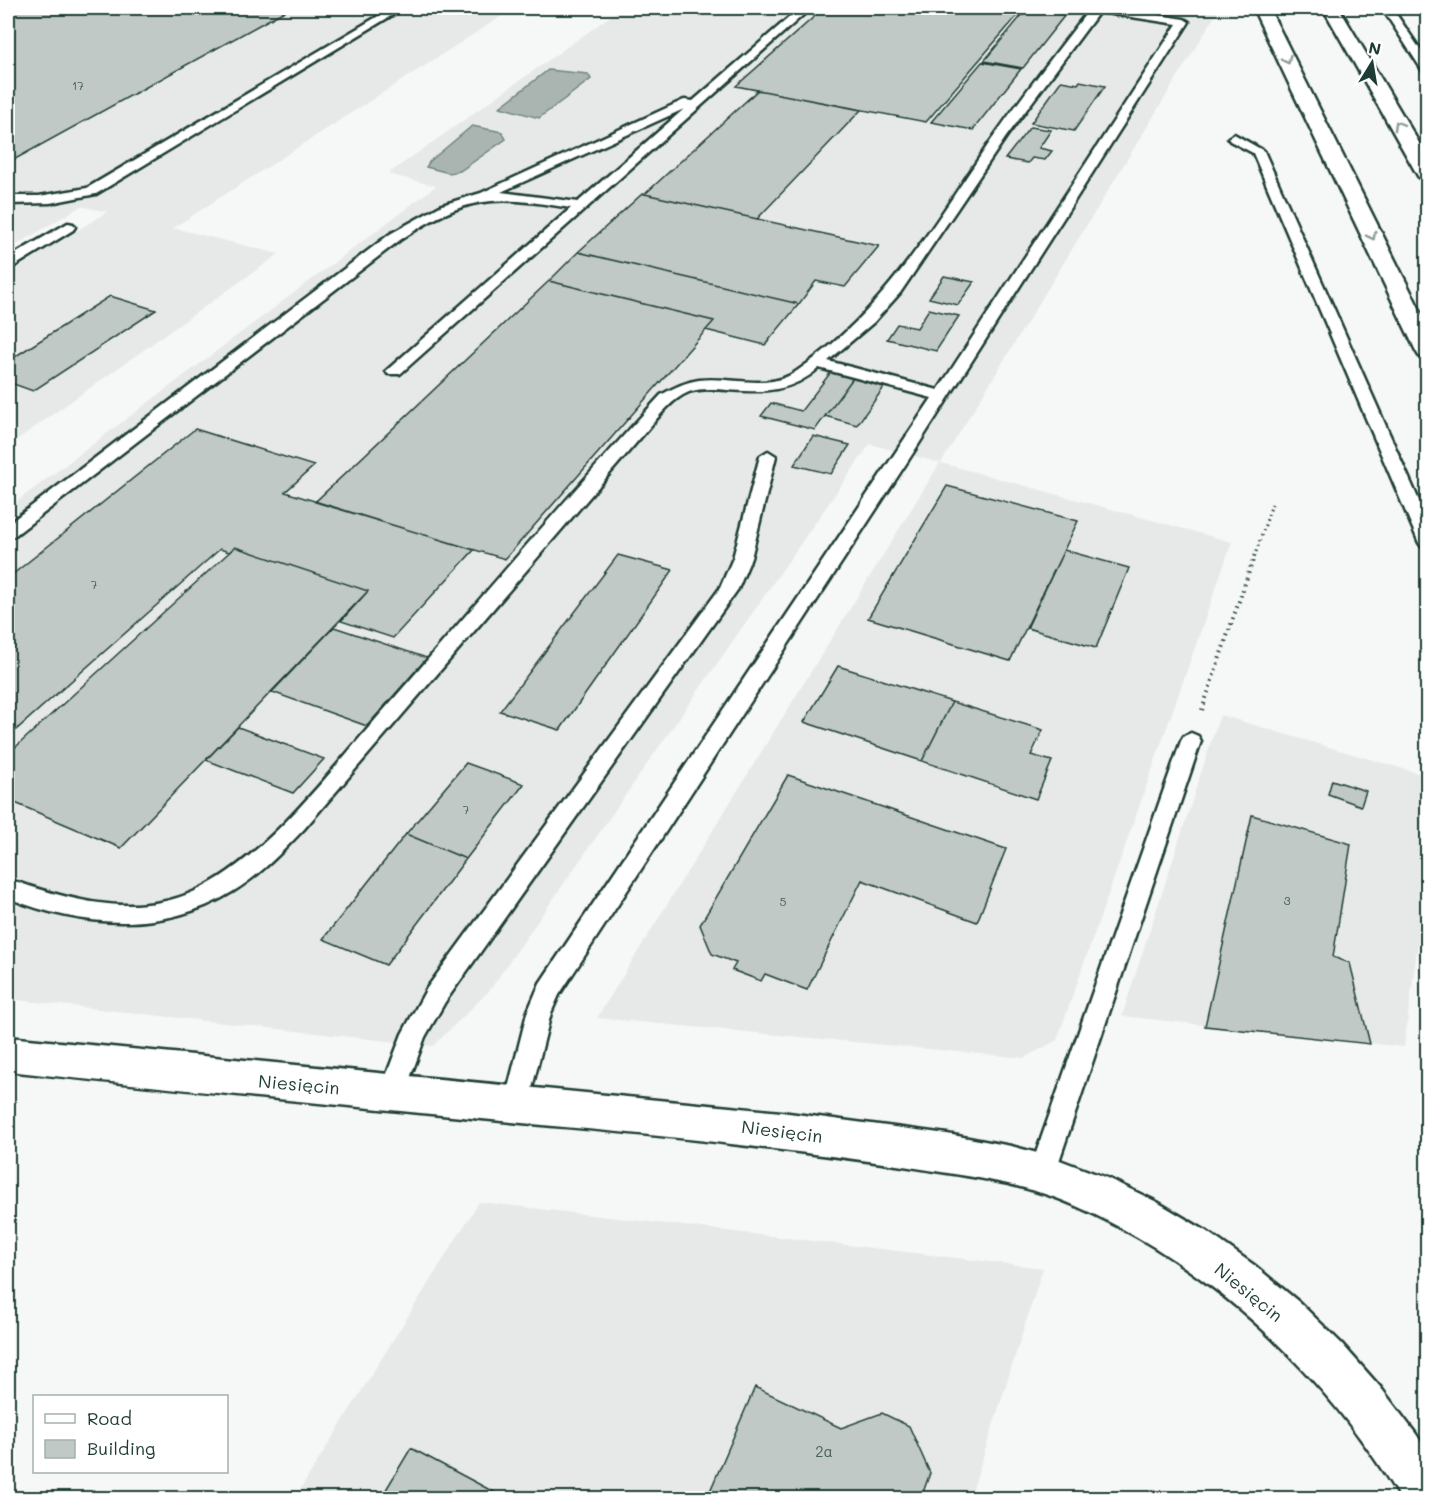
<svg xmlns="http://www.w3.org/2000/svg" width="1435" height="1506" viewBox="0 0 1435 1506" font-family="Mali,sans-serif">
<rect width="100%" height="100%" fill="#f6f7f7"/>
<filter id="ink" filterUnits="userSpaceOnUse"><feTurbulence type="fractalNoise" baseFrequency=".0167" numOctaves="2"/><feDisplacementMap in="SourceGraphic" scale="12" xChannelSelector="R" yChannelSelector="G"/><feConvolveMatrix kernelMatrix="1 2 1 2 8 2 1 2 1" color-interpolation-filters="sRGB"/></filter>
<g filter="url(#ink)">
<path fill="#e6e9e8" d="M 8,8 L 514,8 L 173,228 L 279,254 L 8,446 L 8,274 L 107,212 L 81,206 L 8,250 Z
M 622,8 L 1196,8 L 1218,11 L 941,463 L 1232,542 L 1057,1040 L 1024,1058 L 597,1018 L 940,463 L 870,444 L 489,991 L 433,1046 L 8,999 L 8,508 L 436,186 L 388,174 Z
M 1220,715 L 1427,776 L 1427,874 L 1404,1047 L 1122,1016 Z
M 479,1202 L 1043,1268 L 970,1498 L 295,1498 Z"/>
<path fill="#aab5b1" stroke="#72857f" stroke-width="1.5" d="M 548,70 L 588,74 L 591,79 L 539,118 L 500,107 Z
M 472,126 L 502,132 L 506,139 L 460,171 L 449,173 L 426,167 L 430,161 Z"/>
<path fill="#c0c9c6" stroke="#1f3d34" stroke-width="1.5" d="M 8,8 L 290,8 L 8,163 Z
M 824,8 L 973,8 L 1018,15 L 926,122 L 736,86 Z
M 1027,9 L 1065,15 L 1023,68 L 984,61 Z
M 982,62 L 1021,69 L 973,130 L 931,122 Z
M 1061,81 L 1078,84 L 1080,81 L 1105,86 L 1074,131 L 1031,123 Z
M 758,90 L 861,110 L 757,219 L 645,194 Z
M 1030,127 L 1051,130 L 1039,148 L 1052,151 L 1045,160 L 1032,158 L 1028,163 L 1005,159 Z
M 642,194 L 645,194 L 879,246 L 845,287 L 816,281 L 799,304 L 578,252 Z
M 578,252 L 799,304 L 765,345 L 706,330 L 714,321 L 549,281 Z
M 944,276 L 974,282 L 958,305 L 929,298 Z
M 549,281 L 714,321 L 505,559 L 315,502 Z
M 110,296 L 156,310 L 33,391 L 8,382 L 8,361 Z
M 929,309 L 959,316 L 936,351 L 887,339 L 897,324 L 917,328 Z
M 831,372 L 853,378 L 815,430 L 761,416 L 771,403 L 801,411 Z
M 853,378 L 885,386 L 857,425 L 825,416 Z
M 195,429 L 314,466 L 285,492 L 474,550 L 393,638 L 341,621 L 368,591 L 235,547 L 229,552 L 220,549 L 8,737 L 8,578 Z
M 813,436 L 850,445 L 831,474 L 794,465 Z
M 947,486 L 1078,521 L 1010,661 L 868,618 Z
M 235,547 L 368,591 L 121,848 L 8,800 L 8,754 Z
M 1064,550 L 1129,568 L 1096,648 L 1027,628 Z
M 618,555 L 673,570 L 560,730 L 500,711 Z
M 334,627 L 427,658 L 367,726 L 272,692 Z
M 838,666 L 952,702 L 922,761 L 804,722 Z
M 952,702 L 1043,730 L 1031,755 L 1052,761 L 1036,799 L 922,761 Z
M 238,727 L 324,759 L 293,793 L 206,760 Z
M 466,763 L 524,784 L 466,859 L 406,834 Z
M 788,775 L 1006,849 L 977,922 L 862,880 L 807,990 L 765,974 L 761,981 L 732,970 L 736,963 L 712,954 L 700,925 Z
M 1332,780 L 1366,791 L 1361,806 L 1328,794 Z
M 1252,815 L 1351,844 L 1333,957 L 1350,963 L 1370,1044 L 1205,1026 Z
M 406,834 L 466,859 L 386,965 L 323,939 Z
M 755,1387 L 841,1428 L 882,1413 L 909,1426 L 930,1473 L 921,1498 L 707,1498 Z
M 411,1448 L 505,1498 L 381,1498 Z"/>
<g fill="none" stroke-linecap="round" stroke-linejoin="round">
<g stroke="#1f3d34" stroke-width="5">
<path id="service" d="M 392,8 L 404,8 L 96,194 L 50,203 L 8,204 L 8,196 L 39,196 L 87,188 Z
M 800,8 L 811,8 L 400,374 L 388,374 L 386,371 L 571,208 C 492,195 468,195 400,240 L 14,536 L 8,537 L 8,524 L 390,234 L 442,205 L 481,193 L 684,100 L 693,101 ZM 684,109 L 578,202 L 501,192 Z
M 1085,8 L 1113,8 L 1184,19 L 1189,22 L 913,453 L 559,995 L 551,1013 L 526,1112 L 517,1116 L 508,1112 L 504,1104 L 527,1013 L 540,983 L 932,398 L 819,368 C 792,392 762,393 727,390 C 715,389 701,388 689,392 C 672,399 660,415 648,429 L 304,829 C 282,852 259,876 232,892 C 162,935 81,927 8,898 L 8,879 C 67,899 132,919 193,892 C 265,860 331,770 383,711 C 475,606 566,497 661,395 C 673,388 685,382 699,380 C 733,376 767,392 797,371 C 883,313 933,225 990,142 C 1021,97 1055,54 1088,11 ZM 1099,12 L 1177,24 L 938,390 L 828,361 L 874,322 L 900,293 L 1006,137 Z
M 1382,8 L 1392,8 L 1428,61 L 1428,74 L 1424,73 Z
M 1234,134 L 1264,151 L 1428,521 L 1428,549 L 1422,547 L 1419,543 L 1253,153 L 1230,141 L 1228,138 Z
M 68,223 L 73,224 L 75,227 L 73,230 L 13,267 L 8,268 L 8,258 Z
M 768,451 L 776,456 L 751,558 L 738,589 L 445,1002 L 425,1037 L 402,1100 L 393,1104 L 384,1100 L 380,1092 L 402,1034 L 427,988 L 720,588 L 733,558 L 760,456 Z
M 1191,733 L 1198,736 L 1201,741 L 1055,1173 L 1051,1182 L 1042,1186 L 1033,1182 L 1029,1173 L 1181,741 L 1184,736 Z"/>
</g>
<g stroke="#1f3d34" stroke-width="5">
<path id="tertiary" d="M 8,1037 L 781,1112 L 947,1134 L 1011,1146 L 1052,1157 L 1107,1178 L 1157,1202 L 1206,1231 L 1254,1265 L 1300,1303 L 1342,1344 L 1381,1388 L 1416,1434 L 1428,1453 L 1428,1498 L 1400,1498 C 1325,1373 1210,1265 1076,1206 C 1032,1186 982,1178 935,1171 C 867,1160 799,1152 731,1144 C 644,1133 558,1127 472,1118 C 317,1103 163,1088 8,1071 Z"/>
</g>
<g stroke="#1f3d34" stroke-width="5">
<path id="motorway" d="M 1253,8 L 1269,8 L 1428,326 L 1428,358 L 1419,356 L 1416,351 Z
M 1323,8 L 1339,8 L 1428,158 L 1428,182 L 1421,180 L 1418,176 Z"/>
</g>
<path stroke="#1f3d34" stroke-width="3" stroke-dasharray="1.5 4" stroke-linecap="butt" d="M 1256,552 L 1272,504"/>
<path stroke="#1f3d34" stroke-width="4" stroke-dasharray="1.5 4.5" stroke-linecap="butt" d="M 1202,710 L 1256,551"/>
<use href="#service" fill="#fff" fill-rule="evenodd"/>
<use href="#tertiary" fill="#fff" fill-rule="evenodd"/>
<use href="#motorway" fill="#fff" fill-rule="evenodd"/>
</g>
<defs><path id="oneway-chevron" d="M-2-3.5L2.5 0L-2 3.5" fill="none" stroke-width="1.6" stroke-linecap="round" stroke-linejoin="round" transform="scale(1.5)"/></defs>
<g stroke="#8f9e9a">
<use href="#oneway-chevron" transform="translate(1287 60) rotate(64)"/>
<use href="#oneway-chevron" transform="translate(1398 125) rotate(-120)"/>
<use href="#oneway-chevron" transform="translate(1372 236) rotate(64)"/>
</g>
</g>
<g text-anchor="middle" dominant-baseline="central" stroke-width="6" stroke-linejoin="round" paint-order="stroke">
<g font-size="12" fill="#476058">
<text x="78" y="85">17</text>
<text x="94" y="584">7</text>
<text x="466" y="809">7</text>
<text x="1287" y="900">3</text>
<text x="783" y="901">5</text>
</g>
<g font-size="15" fill="#476058">
<text x="824" y="1451">2a</text>
</g>
<g font-size="18" fill="#1f3d34" stroke="#fff">
<text transform="translate(299 1084) rotate(5)">Niesięcin</text>
<text transform="translate(782 1131) rotate(7)">Niesięcin</text>
<text transform="translate(1249 1292) rotate(39)">Niesięcin</text>
</g>
</g>
<rect width="1435" height="1506" fill="none" stroke="#fff" stroke-width="30"/>
<rect x="15" y="15" width="1405" height="1476" fill="none" stroke="#1f3d34" stroke-width="2" filter="url(#ink)"/>
<rect x="33" y="1395" width="195" height="78" fill="#ffffff" stroke="#a5b1ae" stroke-width="1.5"/>
<rect x="45" y="1414" width="30" height="9" fill="#ffffff" stroke="#a5b1ae" stroke-width="1.5"/>
<text x="87" y="1425" font-size="18" fill="#1f3d34">Road</text>
<rect x="45" y="1440" width="30" height="18" fill="#c0c9c6" stroke="#a5b1ae" stroke-width="1.5"/>
<text x="87" y="1455" font-size="18" fill="#1f3d34">Building</text>
<g transform="translate(1372 63) rotate(11)" stroke="#ffffff" stroke-width="4.5" paint-order="stroke">
<path d="M0-4.5L10 22L0 15L-10 22Z" fill="#1f3d34"/>
<text y="-9" font-size="16" font-weight="bold" text-anchor="middle" fill="#1f3d34">N</text>
</g>
</svg>
